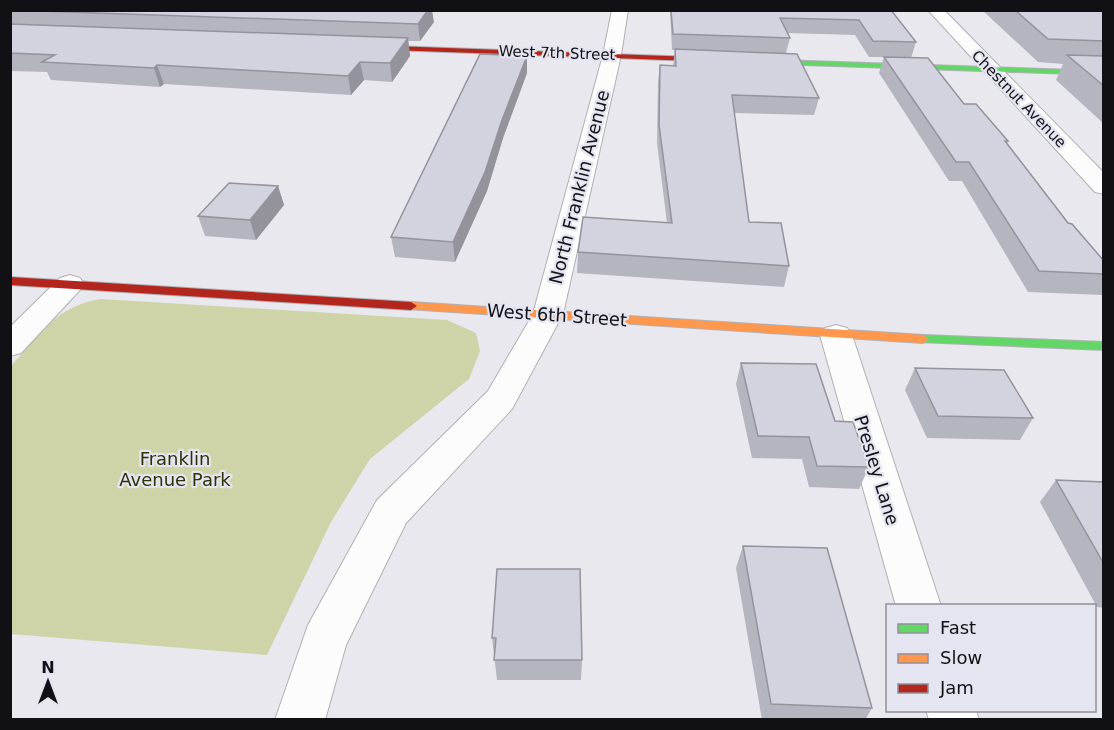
<svg xmlns="http://www.w3.org/2000/svg" width="1114" height="730" viewBox="0 0 1114 730" font-family="'DejaVu Sans',sans-serif">
<rect width="100%" height="100%" fill="#e8e8ee"/>
<path fill="#ced4a8" d="M 101,299 L 447,320 L 476,333 L 480,351 L 469,379 L 370,459 L 331,522 L 267,655 L 11,634 L 11,366 C 40,334 56,306 101,299 Z"/>
<g fill="none" stroke-linecap="round" stroke-linejoin="round">
<g stroke="#b0b0b4" stroke-width="2">
<path id="street" d="M 612,10 L 628,10 L 621,55 L 563,314 L 512,409 L 406,523 L 346,645 L 325,720 L 275,720 L 308,625 L 377,500 L 488,391 L 533,314 L 603,55 Z
M 928,10 L 944,10 L 1104,173 L 1104,194 L 1095,192 Z
M 70,275 L 80,278 L 84,284 L 80,290 L 21,353 L 10,356 L 10,327 L 60,278 Z
M 836,325 L 847,328 L 852,335 L 941,606 L 896,606 L 820,335 L 825,328 Z
M 926,710 L 976,710 L 979,720 L 929,720 Z"/>
</g>
<g stroke="#b0b0b4" stroke-width="2">
<path id="fast" d="M 777,60 L 1104,71 L 1104,75 L 774,64 L 773,62 Z
M 923,335 L 1104,342 L 1104,350 L 918,342 L 917,339 Z"/>
</g>
<g stroke="#b0b0b4" stroke-width="2">
<path id="slow" d="M 411,302 L 923,335 L 929,339 L 923,343 L 407,309 L 405,306 Z"/>
</g>
<g stroke="#b0b0b4" stroke-width="2">
<path id="jam" d="M 365,45 L 777,60 L 781,62 L 777,64 L 362,49 L 362,45 Z
M 10,277 L 411,302 L 417,306 L 411,310 L 10,285 Z"/>
</g>
<use href="#street" fill="#fcfcfc" fill-rule="evenodd"/>
<use href="#fast" fill="#63d668" fill-rule="evenodd"/>
<use href="#slow" fill="#ff974d" fill-rule="evenodd"/>
<use href="#jam" fill="#b3261e" fill-rule="evenodd"/>
</g>
<path fill="#b5b5c0" d="M 10,10 L 434,22 L 420,41 L 408,41 L 410,56 L 392,82 L 364,80 L 351,95 L 164,84 L 160,87 L 51,80 L 47,72 L 10,71 Z
M 670,10 L 891,10 L 916,42 L 911,58 L 1008,141 L 1007,143 L 1068,223 L 1104,261 L 1104,293 L 1102,295 L 1028,292 L 962,181 L 949,181 L 879,73 L 884,57 L 869,57 L 855,35 L 787,33 L 790,38 L 786,53 L 819,98 L 814,115 L 734,113 L 749,222 L 789,266 L 784,287 L 577,273 L 578,252 L 667,223 L 657,143 L 658,82 L 660,65 L 673,66 L 675,50 L 672,50 Z
M 982,10 L 1104,10 L 1104,124 L 1056,80 L 1063,64 L 1038,62 Z
M 527,73 L 503,138 L 487,191 L 455,262 L 395,257 L 391,237 Z
M 278,186 L 284,205 L 256,240 L 205,236 L 198,216 Z
M 741,363 L 835,421 L 869,467 L 859,489 L 809,487 L 802,459 L 752,458 L 736,384 Z
M 915,368 L 1033,418 L 1020,440 L 927,438 L 905,390 Z
M 1056,480 L 1104,482 L 1104,608 L 1097,607 L 1040,502 Z
M 743,546 L 872,708 L 865,720 L 762,720 L 736,568 Z
M 580,569 L 582,660 L 581,680 L 497,680 L 492,638 Z"/>
<path fill="#94939c" d="M 428,10 L 432,10 L 434,22 L 420,41 L 418,24 Z
M 408,38 L 410,56 L 392,82 L 390,63 Z
M 527,56 L 527,73 L 503,138 L 487,191 L 455,262 L 453,242 Z
M 360,62 L 364,80 L 351,95 L 348,76 Z
M 157,65 L 164,84 L 160,87 L 154,68 Z
M 278,186 L 284,205 L 256,240 L 250,220 Z"/>
<path fill="#d3d2df" stroke="#94939c" stroke-width="1.5" d="M 11,10 L 428,10 L 418,24 Z
M 671,10 L 891,10 L 916,42 L 873,41 L 859,20 L 780,18 L 790,38 L 673,34 Z
M 1015,10 L 1104,10 L 1104,41 L 1048,39 Z
M 10,24 L 408,38 L 390,63 L 360,62 L 348,76 L 157,65 L 154,68 L 42,62 L 55,55 L 10,53 Z
M 675,49 L 797,54 L 819,98 L 732,95 L 749,222 L 781,223 L 789,266 L 578,252 L 583,217 L 672,223 L 659,125 L 660,65 L 676,66 Z
M 480,54 L 527,56 L 502,120 L 485,172 L 453,242 L 391,237 Z
M 1067,55 L 1104,56 L 1104,86 Z
M 884,57 L 928,58 L 964,104 L 976,104 L 1008,141 L 1005,141 L 1068,223 L 1072,224 L 1104,261 L 1104,274 L 1039,271 L 969,162 L 956,162 Z
M 229,183 L 278,186 L 250,220 L 198,216 Z
M 741,363 L 816,364 L 835,421 L 853,422 L 869,467 L 817,466 L 809,437 L 758,436 Z
M 915,368 L 1004,370 L 1033,418 L 938,416 Z
M 1056,480 L 1104,482 L 1104,564 Z
M 743,546 L 827,548 L 872,708 L 771,704 Z
M 497,569 L 580,569 L 582,660 L 494,660 L 496,638 L 492,638 Z"/>
<g text-anchor="middle" dominant-baseline="central" stroke-width="4.5" stroke-linejoin="round" paint-order="stroke">
<g font-size="15" fill="#111115" stroke="#e5e5f1">
<text transform="translate(557 53) rotate(2)">West 7th Street</text>
<text transform="translate(1019 99) rotate(46)">Chestnut Avenue</text>
</g>
<g font-size="18" fill="#111115" stroke="#e5e5f1">
<text transform="translate(579 187) rotate(-76)">North Franklin Avenue</text>
<text transform="translate(557 315) rotate(4)">West 6th Street</text>
<text transform="translate(877 470) rotate(73)">Presley Lane</text>
</g>
<g font-size="18" fill="#2d3106" stroke="#e5e5f1">
<text x="175" y="458">Franklin<tspan x="175" dy="21">Avenue Park</tspan></text>
</g>
</g>
<rect width="1114" height="730" fill="none" stroke="#111115" stroke-width="24"/>
<rect x="886" y="604" width="210" height="108" fill="#e5e5f1" stroke="#909099" stroke-width="1.5"/>
<rect x="898" y="624" width="30" height="9" fill="#63d668" stroke="#909099" stroke-width="1.5"/>
<text x="940" y="634" font-size="18" fill="#111115">Fast</text>
<rect x="898" y="654" width="30" height="9" fill="#ff974d" stroke="#909099" stroke-width="1.5"/>
<text x="940" y="664" font-size="18" fill="#111115">Slow</text>
<rect x="898" y="684" width="30" height="9" fill="#b3261e" stroke="#909099" stroke-width="1.5"/>
<text x="940" y="694" font-size="18" fill="#111115">Jam</text>
<g transform="translate(48 682)" stroke="#e5e5f1" stroke-width="4.5" paint-order="stroke">
<path d="M0-4.5L10 22L0 15L-10 22Z" fill="#111115"/>
<text y="-9" font-size="16" font-weight="bold" text-anchor="middle" fill="#111115">N</text>
</g>
</svg>
